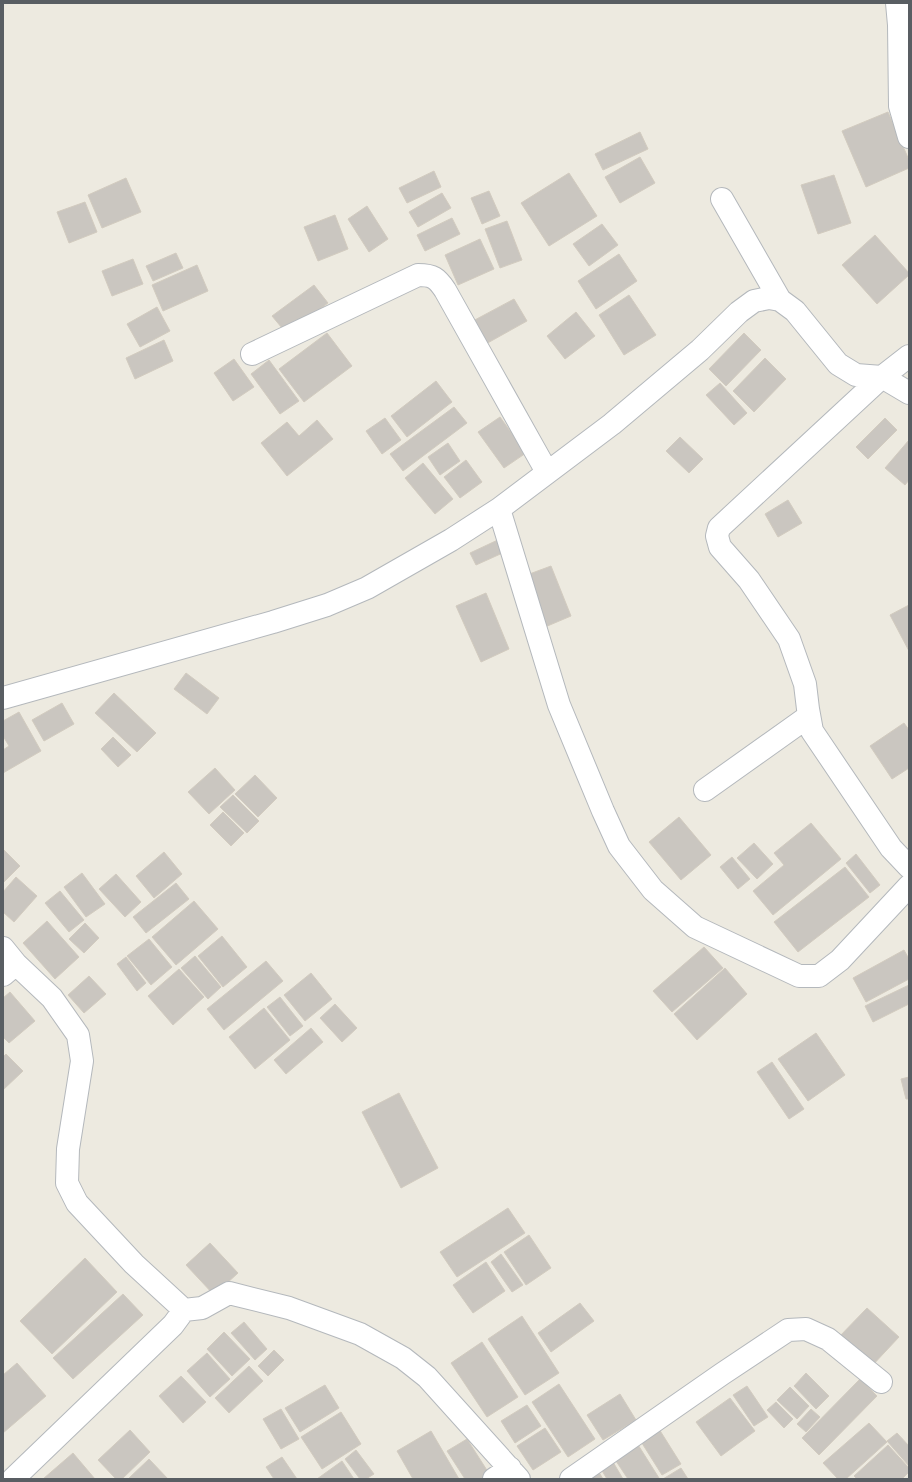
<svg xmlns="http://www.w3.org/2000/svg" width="912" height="1482" viewBox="0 0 912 1482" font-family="Mulish,sans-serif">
<rect width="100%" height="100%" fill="#edeae0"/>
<path fill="#cac6c0" stroke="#d2cbbf" d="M 888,112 L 909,160 L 909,168 L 866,187 L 842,131 Z
M 640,132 L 648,149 L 603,170 L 595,154 Z
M 640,157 L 655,183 L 620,203 L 605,177 Z
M 434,171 L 441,187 L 407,203 L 399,188 Z
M 569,173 L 597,216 L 549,246 L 521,203 Z
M 834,175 L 851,223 L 818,234 L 801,185 Z
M 126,178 L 141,212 L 102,228 L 88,195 Z
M 489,191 L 500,216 L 482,224 L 471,198 Z
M 442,193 L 451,208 L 418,227 L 409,212 Z
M 85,202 L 97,232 L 69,243 L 57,212 Z
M 367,206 L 388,239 L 369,252 L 348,219 Z
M 335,215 L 348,249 L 318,261 L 304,227 Z
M 452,218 L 460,234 L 425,251 L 417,235 Z
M 507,221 L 522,260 L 500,268 L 485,229 Z
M 602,224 L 618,245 L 589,266 L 573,244 Z
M 875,235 L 909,273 L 909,275 L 877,304 L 842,265 Z
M 480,239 L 494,269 L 458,285 L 445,255 Z
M 176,253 L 183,268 L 153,281 L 146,266 Z
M 619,254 L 637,281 L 596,309 L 578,281 Z
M 133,259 L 143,284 L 112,296 L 102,271 Z
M 197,265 L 208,291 L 163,311 L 152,285 Z
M 314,285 L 328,303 L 287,334 L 272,316 Z
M 629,295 L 656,335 L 624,355 L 599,315 Z
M 514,299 L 527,321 L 484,345 L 471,322 Z
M 157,307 L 170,331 L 140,347 L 127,324 Z
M 576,312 L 595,336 L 565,359 L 547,336 Z
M 327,333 L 352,366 L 304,402 L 279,369 Z
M 744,333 L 761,350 L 726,386 L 709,369 Z
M 164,340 L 173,361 L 135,379 L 126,358 Z
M 765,358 L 786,379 L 754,412 L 733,391 Z
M 234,359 L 254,387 L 233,401 L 214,373 Z
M 269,360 L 299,401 L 280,414 L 251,374 Z
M 436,381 L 452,402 L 407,437 L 391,416 Z
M 720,383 L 747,413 L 734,425 L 706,395 Z
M 454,407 L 467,423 L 403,471 L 390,454 Z
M 500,417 L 526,453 L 504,468 L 478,432 Z
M 385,418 L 401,440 L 382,454 L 366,431 Z
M 885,418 L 897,430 L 868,459 L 856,447 Z
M 317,420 L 333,439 L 287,476 L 261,443 L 287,422 L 299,436 Z
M 680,437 L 703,459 L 689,473 L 666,451 Z
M 909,440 L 909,480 L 905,485 L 885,468 Z
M 448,443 L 460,461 L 440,475 L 428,457 Z
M 466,460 L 482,482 L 460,498 L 444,477 Z
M 423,463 L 453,499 L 435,514 L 405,478 Z
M 788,500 L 802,523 L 778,537 L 765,514 Z
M 502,538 L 507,551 L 476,565 L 470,553 Z
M 551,566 L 571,616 L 545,627 L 524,576 Z
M 486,593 L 509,649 L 481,662 L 456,606 Z
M 909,605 L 909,651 L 890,615 Z
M 186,673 L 219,698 L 207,714 L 174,689 Z
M 114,693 L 156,733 L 137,752 L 95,713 Z
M 62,703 L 74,724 L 44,741 L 32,720 Z
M 19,712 L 41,751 L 3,773 L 3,750 L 9,746 L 3,736 L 3,721 Z
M 904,723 L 909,730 L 909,768 L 892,779 L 870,746 Z
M 113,737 L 131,755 L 118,767 L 101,749 Z
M 215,768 L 235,790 L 209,814 L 188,792 Z
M 255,775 L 277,798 L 258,817 L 235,794 Z
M 233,795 L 259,821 L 247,833 L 220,807 Z
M 223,812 L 244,833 L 231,846 L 210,825 Z
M 679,817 L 711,855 L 681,880 L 649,842 Z
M 811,823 L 841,859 L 773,915 L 753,891 L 784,865 L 774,853 Z
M 754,843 L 773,864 L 757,879 L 737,858 Z
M 3,849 L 20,866 L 3,883 Z
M 164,852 L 182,874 L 154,898 L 136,876 Z
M 856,854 L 880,885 L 870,893 L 846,863 Z
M 732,857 L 750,879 L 738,889 L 720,867 Z
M 845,867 L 869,897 L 798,952 L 774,922 Z
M 82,873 L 105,904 L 86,917 L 64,887 Z
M 116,874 L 141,902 L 125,917 L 99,889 Z
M 16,877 L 37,896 L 14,922 L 3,912 L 3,892 Z
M 176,883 L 189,899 L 146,933 L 133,917 Z
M 60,891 L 84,920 L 69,932 L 45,903 Z
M 194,901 L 218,929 L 176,965 L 152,937 Z
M 47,921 L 79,957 L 55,979 L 23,943 Z
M 85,923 L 99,938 L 84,953 L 69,939 Z
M 222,936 L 247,967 L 223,987 L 198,956 Z
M 149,939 L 172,967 L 151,985 L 127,956 Z
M 704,947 L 723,968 L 672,1012 L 653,991 Z
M 904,950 L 909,959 L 909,979 L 866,1002 L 853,978 Z
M 195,956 L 221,987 L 208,999 L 181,968 Z
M 126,957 L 146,983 L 137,991 L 117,964 Z
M 266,961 L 283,981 L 224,1030 L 207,1009 Z
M 725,968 L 747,994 L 697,1040 L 674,1014 Z
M 179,969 L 204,997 L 173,1025 L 148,996 Z
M 311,973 L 332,999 L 305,1021 L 284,995 Z
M 89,976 L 106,994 L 84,1013 L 68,995 Z
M 909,985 L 909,1004 L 873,1022 L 865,1006 Z
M 10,992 L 35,1021 L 9,1043 L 3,1037 L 3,998 Z
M 280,997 L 303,1026 L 290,1036 L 267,1007 Z
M 335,1004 L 357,1028 L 342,1042 L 320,1018 Z
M 264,1008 L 290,1040 L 255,1069 L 229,1037 Z
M 311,1028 L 323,1042 L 286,1074 L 274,1060 Z
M 816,1033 L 845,1075 L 808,1101 L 778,1059 Z
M 6,1054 L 23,1071 L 3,1090 L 3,1057 Z
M 772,1062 L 804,1109 L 789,1119 L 757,1072 Z
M 909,1077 L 909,1099 L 906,1099 L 901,1079 Z
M 399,1093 L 438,1168 L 401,1188 L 362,1112 Z
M 508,1208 L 525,1233 L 457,1277 L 440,1252 Z
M 529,1235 L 551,1268 L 526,1285 L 504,1252 Z
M 210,1243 L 238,1273 L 214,1295 L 186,1265 Z
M 501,1254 L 523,1285 L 512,1292 L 491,1262 Z
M 85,1258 L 117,1292 L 52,1354 L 20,1321 Z
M 486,1262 L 505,1291 L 473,1313 L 453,1285 Z
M 123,1294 L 143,1315 L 73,1379 L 53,1358 Z
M 580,1303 L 594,1321 L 551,1352 L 538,1333 Z
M 867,1308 L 899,1337 L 870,1368 L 838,1338 Z
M 522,1316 L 559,1373 L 525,1395 L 488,1339 Z
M 244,1322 L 267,1349 L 255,1360 L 231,1333 Z
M 224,1332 L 250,1359 L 232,1376 L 207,1349 Z
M 482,1342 L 518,1397 L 487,1417 L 451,1363 Z
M 274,1350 L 284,1360 L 268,1376 L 258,1366 Z
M 207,1353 L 230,1379 L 210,1397 L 187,1371 Z
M 17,1363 L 46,1396 L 3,1433 L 3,1375 Z
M 249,1366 L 263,1381 L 229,1413 L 215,1398 Z
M 806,1373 L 829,1396 L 816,1409 L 794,1386 Z
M 181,1376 L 206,1402 L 183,1423 L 159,1396 Z
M 860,1379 L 877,1396 L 819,1455 L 802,1438 Z
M 559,1384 L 595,1439 L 568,1457 L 532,1402 Z
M 325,1385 L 339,1408 L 300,1432 L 285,1408 Z
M 747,1386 L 768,1417 L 754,1426 L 733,1395 Z
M 790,1387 L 809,1406 L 797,1419 L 777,1400 Z
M 620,1394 L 636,1420 L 603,1440 L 587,1415 Z
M 730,1398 L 755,1431 L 721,1456 L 696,1422 Z
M 776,1402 L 793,1419 L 784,1428 L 767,1410 Z
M 527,1405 L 541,1426 L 515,1443 L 501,1421 Z
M 281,1409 L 299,1439 L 281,1449 L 263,1419 Z
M 811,1409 L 820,1417 L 806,1432 L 797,1424 Z
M 341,1412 L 361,1444 L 322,1469 L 301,1437 Z
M 869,1423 L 887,1442 L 846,1479 L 838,1479 L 823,1463 Z
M 545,1428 L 561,1452 L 533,1470 L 517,1446 Z
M 659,1429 L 681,1464 L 662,1475 L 640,1440 Z
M 130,1430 L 150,1452 L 122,1479 L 116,1479 L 98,1460 Z
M 431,1431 L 459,1479 L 413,1479 L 397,1451 Z
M 897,1433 L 909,1446 L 909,1466 L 887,1441 Z
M 467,1439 L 490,1475 L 484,1479 L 465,1479 L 447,1451 Z
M 635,1440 L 659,1478 L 657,1479 L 628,1479 L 612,1455 Z
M 888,1445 L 909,1468 L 909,1472 L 902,1479 L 857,1479 L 854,1476 Z
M 356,1450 L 374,1474 L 366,1479 L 360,1479 L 345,1459 Z
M 73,1453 L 95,1479 L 43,1479 Z
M 282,1457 L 297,1479 L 274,1479 L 266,1467 Z
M 149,1459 L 168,1479 L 128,1479 Z
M 342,1461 L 354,1479 L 317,1479 Z
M 613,1462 L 623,1479 L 607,1479 L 601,1469 Z
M 681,1468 L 688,1479 L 663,1479 Z
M 597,1469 L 603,1479 L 579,1479 Z"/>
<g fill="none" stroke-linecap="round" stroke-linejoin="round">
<g stroke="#b4b8bc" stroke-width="24">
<path id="minor" d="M 897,3 L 899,25 L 900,106 L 909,137
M 722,199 L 780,300
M 252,354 L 418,275 C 433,275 437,278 445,290 L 547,472
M 909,393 L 882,377 L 719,528 L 717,536 L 720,547 L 749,580 L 789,639 L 805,684 L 808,709 L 812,731 L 891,848 L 909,867
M 499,509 L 559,705 L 603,811 L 619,846 L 653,890 L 695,927 L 799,976 L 819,976 L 840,960 L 909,886
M 3,698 L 273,622 L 327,605 L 367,588 L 451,540 L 499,509 L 612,424 L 700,350 L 739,312 L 754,301 L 769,298 L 780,300 L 795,311 L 838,364 L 856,375 L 882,377 L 909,356
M 705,790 L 809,716
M 3,948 L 16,964 L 3,975
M 16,964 L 52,998 L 78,1035 L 82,1061 L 68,1149 L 67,1183 L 77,1203 L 134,1264 L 184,1310
M 13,1479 L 173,1325 L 184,1310 L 202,1308 L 229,1293 L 289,1308 L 360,1334 L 403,1358 L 427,1377 L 519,1479
M 494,1479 L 510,1468
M 571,1479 L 722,1374 L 788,1330 L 806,1329 L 828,1339 L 881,1382"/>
</g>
<use href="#minor" stroke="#fff" stroke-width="22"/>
</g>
<rect width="912" height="1482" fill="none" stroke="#595e63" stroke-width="8"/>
</svg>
